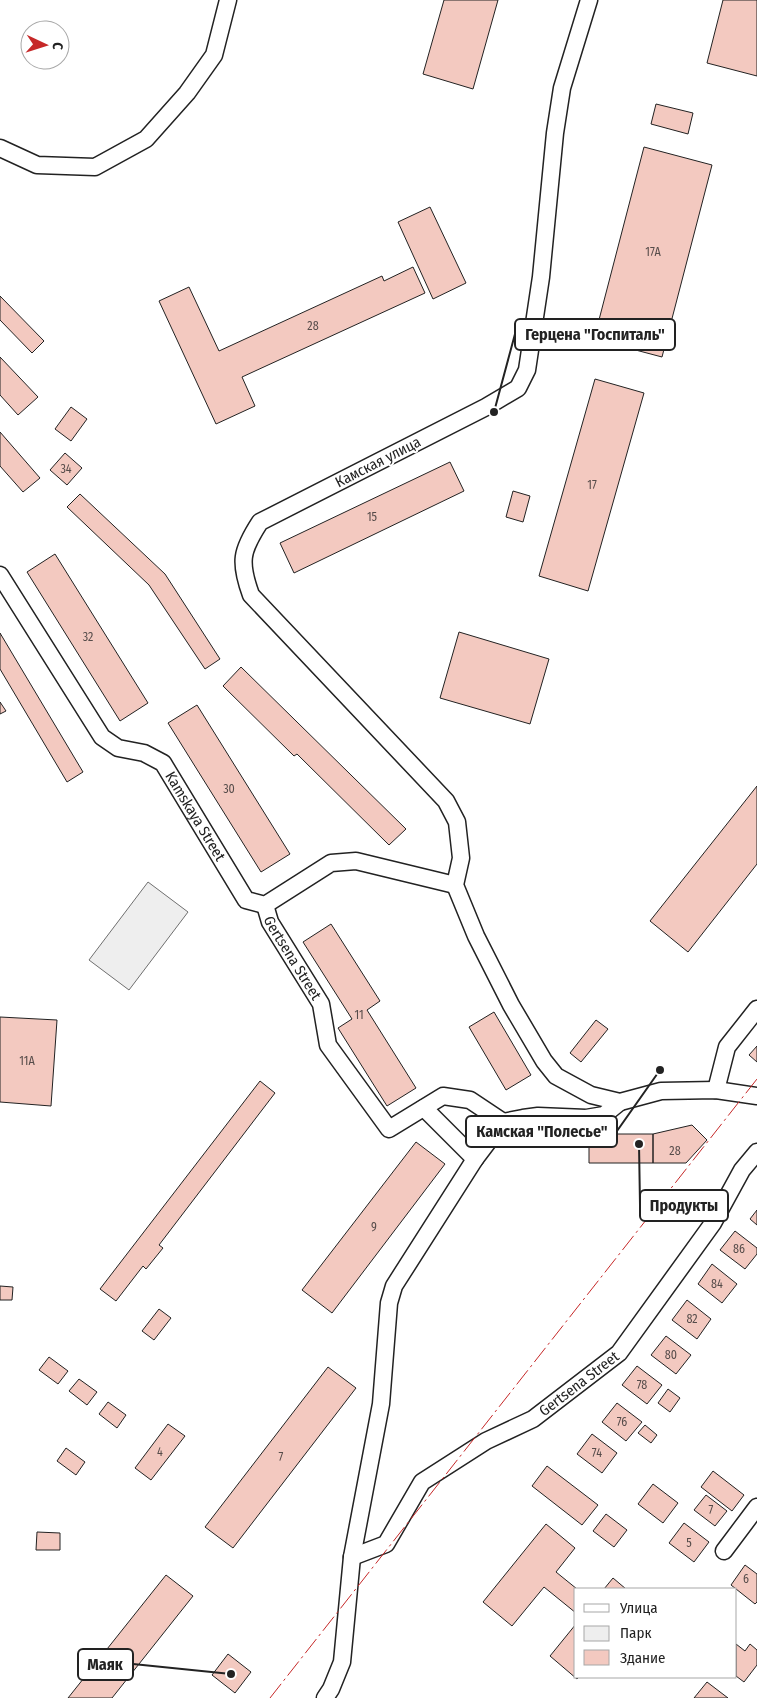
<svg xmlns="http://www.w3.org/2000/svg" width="757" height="1698" viewBox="0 0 757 1698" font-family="'Fira Sans Condensed',sans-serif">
<rect width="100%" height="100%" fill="#fff"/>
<path fill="#eee" stroke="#6f6f6f" d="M 148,882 L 188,912 L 129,990 L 89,960 Z"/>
<path fill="#f3c9c0" stroke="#222" d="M 444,0 L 498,0 L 473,89 L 423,74 Z
M 723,0 L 757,0 L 757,76 L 707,63 Z
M 656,104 L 693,113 L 688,134 L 651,124 Z
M 644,147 L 712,165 L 662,357 L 594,339 Z
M 430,207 L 466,283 L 433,299 L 398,222 Z
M 413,267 L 425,293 L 242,377 L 255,406 L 216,424 L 159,301 L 189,287 L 219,351 L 382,276 L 384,281 Z
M 0,296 L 44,341 L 32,353 L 0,320 Z
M 0,357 L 38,397 L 18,415 L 0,395 Z
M 595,379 L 644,393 L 588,591 L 539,576 Z
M 71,407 L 87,419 L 71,441 L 55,429 Z
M 0,432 L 40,478 L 23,492 L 0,466 Z
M 65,453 L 82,468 L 67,485 L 50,470 Z
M 450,462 L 464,491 L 294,573 L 280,543 Z
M 513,491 L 530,496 L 523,522 L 506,517 Z
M 80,494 L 165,574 L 220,659 L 205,669 L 149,585 L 67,507 Z
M 55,554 L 148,703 L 120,721 L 27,572 Z
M 459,632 L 549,659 L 530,724 L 440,698 Z
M 0,633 L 83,772 L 67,782 L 0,669 Z
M 241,667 L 406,829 L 389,845 L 297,754 L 294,756 L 223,686 Z
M 0,702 L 6,711 L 0,714 Z
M 197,705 L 290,854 L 261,872 L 168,723 Z
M 757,786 L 757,864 L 688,952 L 650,921 Z
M 331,924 L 380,1001 L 367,1010 L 416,1088 L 387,1106 L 338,1028 L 352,1019 L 303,942 Z
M 494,1012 L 531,1075 L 506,1090 L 469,1027 Z
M 0,1017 L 57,1020 L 51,1106 L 0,1102 Z
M 596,1020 L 608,1029 L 581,1062 L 570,1053 Z
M 757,1046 L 757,1062 L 749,1055 Z
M 260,1081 L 275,1093 L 159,1245 L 163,1248 L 146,1269 L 143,1266 L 116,1301 L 100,1289 Z
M 692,1125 L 707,1140 L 686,1163 L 653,1163 L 653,1134 Z
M 589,1134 L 653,1134 L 653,1163 L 589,1163 Z
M 416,1142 L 445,1164 L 332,1313 L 302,1290 Z
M 757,1210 L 757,1225 L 750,1219 Z
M 735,1231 L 757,1248 L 757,1254 L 745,1269 L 720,1250 Z
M 712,1264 L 737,1284 L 722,1303 L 698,1284 Z
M 0,1286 L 13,1287 L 12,1300 L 0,1300 Z
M 687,1300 L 711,1319 L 697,1339 L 672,1320 Z
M 159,1309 L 171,1318 L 154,1340 L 142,1331 Z
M 666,1336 L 691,1355 L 676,1374 L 651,1355 Z
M 49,1357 L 68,1371 L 58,1384 L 39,1370 Z
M 637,1366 L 662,1385 L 647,1404 L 622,1385 Z
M 328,1367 L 356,1388 L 233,1548 L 205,1527 Z
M 79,1379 L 97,1392 L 87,1405 L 69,1391 Z
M 668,1389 L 680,1398 L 670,1412 L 658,1403 Z
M 108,1402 L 126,1415 L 117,1428 L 99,1414 Z
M 617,1403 L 642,1422 L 626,1441 L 602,1422 Z
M 168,1424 L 185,1436 L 151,1480 L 135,1468 Z
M 645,1425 L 657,1435 L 651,1443 L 638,1433 Z
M 592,1434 L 617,1453 L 602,1473 L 577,1454 Z
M 66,1448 L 85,1462 L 76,1475 L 57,1461 Z
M 547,1466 L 598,1505 L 582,1525 L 532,1486 Z
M 713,1471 L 744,1495 L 732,1511 L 701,1487 Z
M 653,1484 L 678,1503 L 663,1523 L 638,1504 Z
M 706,1495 L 727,1511 L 715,1526 L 694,1510 Z
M 606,1514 L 627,1530 L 614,1547 L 593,1531 Z
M 684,1523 L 709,1542 L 694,1562 L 669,1543 Z
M 546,1524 L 575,1548 L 556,1572 L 577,1589 L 576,1589 L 576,1613 L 544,1587 L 512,1626 L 483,1602 Z
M 37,1532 L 60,1533 L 60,1550 L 36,1550 Z
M 745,1565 L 757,1574 L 757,1602 L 755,1604 L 731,1585 Z
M 166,1575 L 193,1596 L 112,1698 L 68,1698 Z
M 613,1578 L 626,1589 L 604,1589 Z
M 576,1624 L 576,1677 L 579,1677 L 577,1679 L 550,1656 Z
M 736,1644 L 745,1651 L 750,1644 L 757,1650 L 757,1665 L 744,1682 L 736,1676 Z
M 228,1654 L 251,1672 L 235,1693 L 212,1675 Z
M 707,1682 L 728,1698 L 694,1698 Z"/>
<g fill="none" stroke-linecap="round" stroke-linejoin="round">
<g stroke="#222" stroke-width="19">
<g id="street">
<path d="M 589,0 L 562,88 L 555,133 L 541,277 L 527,370 L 518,388 L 486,407 L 260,522 C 241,551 239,562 251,595 L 446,801 L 457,822 L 461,858 L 455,885 L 476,936 L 511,1005 L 544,1061 L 556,1076 L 591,1095 L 620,1102 L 661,1091 L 716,1090 L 757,1096"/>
<path d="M 0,148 L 37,165 L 95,167 L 146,139 L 187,93 L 214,55 L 228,0"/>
<path id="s1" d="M 0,575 L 102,737 L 118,748 L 144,753 L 163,763 L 246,900 L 265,905 L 331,863 L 356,861 L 455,885"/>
<path id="s2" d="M 265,905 L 270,922 L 321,1004 L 328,1045 L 389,1129 L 443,1096 L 470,1100 L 503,1122"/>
<path d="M 716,1090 L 727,1047 L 757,1009"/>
<path d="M 424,1108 L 475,1159"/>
<path d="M 724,1551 L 757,1507"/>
<path id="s3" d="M 352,1557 L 386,1544 L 422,1482 L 486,1441 L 533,1419 L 619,1353 L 713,1223 L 742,1170 L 757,1152"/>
<path d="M 325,1698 L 331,1689 L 342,1662 L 352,1557 L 381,1404 L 389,1303 L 394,1286 L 475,1159 L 503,1122 L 523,1118 L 538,1116 L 586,1118 L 604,1115 L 620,1102"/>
</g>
</g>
<use href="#street" stroke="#fff" stroke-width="16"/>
<path stroke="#c62828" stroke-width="1" stroke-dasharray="18 4 2.5 4" stroke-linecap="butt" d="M 270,1698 L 757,1079"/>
</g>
<g text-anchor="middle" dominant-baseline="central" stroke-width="4" stroke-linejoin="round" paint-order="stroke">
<g font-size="12" fill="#564c4a">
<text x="653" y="252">17А</text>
<text x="313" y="326">28</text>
<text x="66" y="469">34</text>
<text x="592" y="485">17</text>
<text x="372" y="517">15</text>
<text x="88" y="637">32</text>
<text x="229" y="789">30</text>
<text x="359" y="1015">11</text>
<text x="27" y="1061">11А</text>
<text x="675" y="1151">28</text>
<text x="374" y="1227">9</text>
<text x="739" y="1249">86</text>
<text x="717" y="1284">84</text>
<text x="692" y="1319">82</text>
<text x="671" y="1355">80</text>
<text x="642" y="1385">78</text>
<text x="622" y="1422">76</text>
<text x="160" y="1452">4</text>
<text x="597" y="1453">74</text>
<text x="281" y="1457">7</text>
<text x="711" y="1510">7</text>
<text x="689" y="1543">5</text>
<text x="746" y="1579">6</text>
</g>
<g font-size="15" fill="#222" stroke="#fff">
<text transform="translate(378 462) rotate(-27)">Камская улица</text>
<text stroke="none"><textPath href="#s1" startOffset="321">Kamskaya Street</textPath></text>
<text stroke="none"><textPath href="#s2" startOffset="60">Gertsena Street</textPath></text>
<text stroke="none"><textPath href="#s3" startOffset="294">Gertsena Street</textPath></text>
</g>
</g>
<path fill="none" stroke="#222" stroke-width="2" d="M494 412L515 334M660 1070L617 1131M639 1144L640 1205M231 1674L133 1664"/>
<g fill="#222" stroke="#fff" stroke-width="2">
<circle cx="494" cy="412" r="5"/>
<circle cx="660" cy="1070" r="5"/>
<circle cx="639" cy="1144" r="5"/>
<circle cx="231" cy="1674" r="5"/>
</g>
<g fill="#fff" stroke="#222" stroke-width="2">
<rect x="515" y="319" width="160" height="31" rx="5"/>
<rect x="466" y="1116" width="151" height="31" rx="5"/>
<rect x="640" y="1190" width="88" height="31" rx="5"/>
<rect x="78" y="1649" width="55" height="31" rx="5"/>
</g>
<g font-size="16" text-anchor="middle" font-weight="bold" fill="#222">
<text x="595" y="340">Герцена "Госпиталь"</text>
<text x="542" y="1137">Камская "Полесье"</text>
<text x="684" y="1211">Продукты</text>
<text x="105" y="1670">Маяк</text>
</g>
<rect x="574" y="1588" width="162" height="90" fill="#ffffff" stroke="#a7a7a7"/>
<rect x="584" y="1604" width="25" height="8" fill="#ffffff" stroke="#a7a7a7"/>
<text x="620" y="1613" font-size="15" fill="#222222">Улица</text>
<rect x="584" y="1626" width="25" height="15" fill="#eeeeee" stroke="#a7a7a7"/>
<text x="620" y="1638" font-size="15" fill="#222222">Парк</text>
<rect x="584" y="1650" width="25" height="15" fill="#f3c9c0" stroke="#a7a7a7"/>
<text x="620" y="1663" font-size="15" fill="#222222">Здание</text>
<g transform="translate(45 45) rotate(94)"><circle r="24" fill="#ffffff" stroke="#a7a7a7"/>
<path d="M0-4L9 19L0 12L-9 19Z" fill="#c62828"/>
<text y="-8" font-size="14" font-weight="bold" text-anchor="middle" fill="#222222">С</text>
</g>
</svg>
